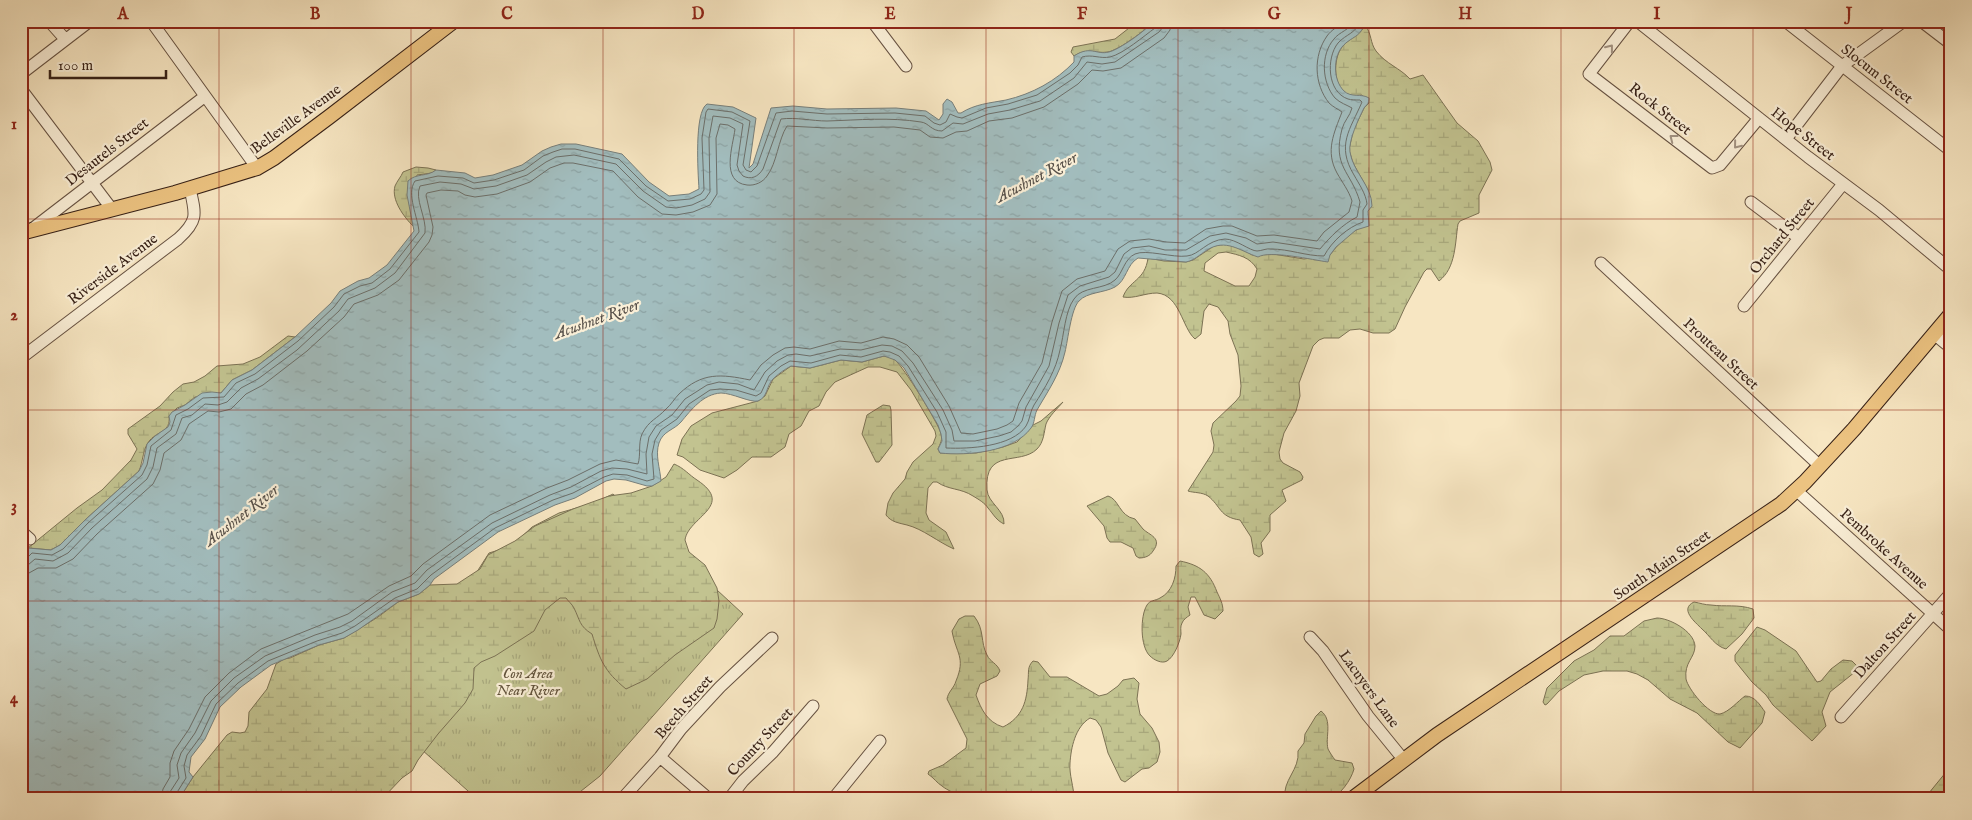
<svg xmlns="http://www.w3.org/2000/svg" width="1972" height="820" viewBox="0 0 1972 820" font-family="'IM FELL English',serif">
<defs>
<pattern id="grass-tufts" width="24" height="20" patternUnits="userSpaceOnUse" patternTransform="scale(1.25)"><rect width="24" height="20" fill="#c2c390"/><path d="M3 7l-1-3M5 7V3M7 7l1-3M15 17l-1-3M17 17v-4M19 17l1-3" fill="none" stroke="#a7a77b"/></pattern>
<pattern id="wetland-marsh" width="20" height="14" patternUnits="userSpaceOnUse" patternTransform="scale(1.25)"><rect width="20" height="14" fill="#c2c390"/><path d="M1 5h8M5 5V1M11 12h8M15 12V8" fill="none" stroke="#a7a77b"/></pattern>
<pattern id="water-ripples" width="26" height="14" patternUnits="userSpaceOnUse" patternTransform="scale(1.25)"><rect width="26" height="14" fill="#a2bdbe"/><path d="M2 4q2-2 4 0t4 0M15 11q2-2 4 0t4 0" fill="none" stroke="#8ca2a3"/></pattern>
</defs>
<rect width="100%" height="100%" fill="#f7e6c2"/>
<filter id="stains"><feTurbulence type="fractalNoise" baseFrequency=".004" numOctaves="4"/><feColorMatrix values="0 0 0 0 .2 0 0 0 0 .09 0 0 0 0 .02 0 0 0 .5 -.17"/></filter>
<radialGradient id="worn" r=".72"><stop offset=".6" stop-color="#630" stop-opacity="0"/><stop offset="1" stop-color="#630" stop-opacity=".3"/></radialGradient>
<path fill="url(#grass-tufts)" stroke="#7c7254" d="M 613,494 L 743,614 L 600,776 L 571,799 L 477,799 L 309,649 L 473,578 L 489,553 L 512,546 L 532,527 L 559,513 L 594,503 Z"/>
<path fill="url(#wetland-marsh)" stroke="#7c7254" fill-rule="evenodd" d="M 1138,21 L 1154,21 C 1146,30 1119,50 1108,52 C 1094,54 1088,47 1074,56 L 1071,52 L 1073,47 L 1115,39 Z
M 1365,25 C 1372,34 1370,43 1376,51 C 1386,64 1400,68 1410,79 L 1423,75 L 1457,123 L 1478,141 L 1490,162 L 1492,170 L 1479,195 L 1479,213 L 1460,221 L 1458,224 C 1455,243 1456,268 1439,281 L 1431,269 L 1427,269 L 1424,272 L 1405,307 L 1395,329 L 1389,333 L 1373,333 L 1360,329 L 1350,330 L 1339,338 L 1324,338 L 1319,340 L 1313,346 L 1299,383 L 1300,396 L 1296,411 L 1284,433 L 1279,452 L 1280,459 L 1283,463 L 1300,472 L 1303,477 L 1302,480 L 1282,490 L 1286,501 L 1270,515 L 1270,531 L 1261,543 L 1263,554 L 1259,557 L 1254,554 L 1251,537 L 1240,520 C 1219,517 1221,506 1208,496 C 1202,492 1194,493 1188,491 L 1213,452 L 1214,445 L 1211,431 L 1213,423 L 1236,401 L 1240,396 L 1241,386 L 1238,355 L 1230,334 L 1228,321 L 1218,307 L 1209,304 L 1204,311 L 1201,334 L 1195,339 C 1182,328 1180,295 1157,293 C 1145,293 1134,299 1123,297 C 1129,280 1145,281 1148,258 L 1164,261 L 1186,262 L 1193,260 L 1214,246 L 1226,244 L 1242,249 L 1252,255 L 1273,254 L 1304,259 L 1330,255 C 1336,246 1351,231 1362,227 L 1368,210 L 1368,190 L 1353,163 L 1349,150 L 1353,131 L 1364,108 L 1369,103 L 1362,95 C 1359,95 1354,96 1350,95 C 1332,90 1333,58 1342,47 C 1350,37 1359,37 1365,25 ZM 1226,252 C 1239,255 1250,257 1257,269 L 1255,277 L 1249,286 L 1235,286 L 1204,271 L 1205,263 L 1218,253 Z
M 416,167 L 428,168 L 436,170 L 432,173 L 417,175 L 413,219 L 413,226 C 404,217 391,200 395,186 C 397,181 401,177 403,172 Z
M 288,336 L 295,337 L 252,370 L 232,380 L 221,393 L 195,397 L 185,405 L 177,408 L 169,416 C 171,432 158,431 150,440 C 143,447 143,462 139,471 L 85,520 L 60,545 L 51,550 L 28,548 L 77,508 L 102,490 L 131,460 L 137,449 L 128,434 L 128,429 L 160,406 L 173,392 L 183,384 L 194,382 L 205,376 L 217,366 L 243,364 L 260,357 Z
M 884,356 C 888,356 892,357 895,360 C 903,366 939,424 941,434 C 943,439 940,444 938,449 L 940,453 L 976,453 L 1003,447 L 1017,442 L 1033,425 L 1041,421 L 1063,402 C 1058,408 1049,416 1046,424 C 1044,432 1044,442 1037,449 C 1020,466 984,447 987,490 C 988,503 1005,510 1004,524 C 996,520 994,515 988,508 C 985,503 978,499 973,496 C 961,488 948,490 937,482 L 933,482 L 928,488 L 926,513 L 929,520 L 946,532 L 954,549 C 938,542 923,529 907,525 C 899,523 891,522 886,515 L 888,503 L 893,493 L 905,479 L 907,472 L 913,462 L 933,444 L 936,436 L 935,431 L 911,390 L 897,372 L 880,367 L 868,367 L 835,382 L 826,392 L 819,406 L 809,411 L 801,426 L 789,434 L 785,447 L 771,457 L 752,457 L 737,470 L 724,478 L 700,470 L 683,457 L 677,455 L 682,439 L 691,426 L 712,413 L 758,401 L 765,396 L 773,379 L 791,366 L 810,368 L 841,360 L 862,362 Z
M 883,405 L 890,406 L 891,410 L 892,445 L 879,462 L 876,462 L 862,434 L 867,415 Z
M 674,464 C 684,468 689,475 697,480 C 736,506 688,517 685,540 L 689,552 L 705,565 L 717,588 L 719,601 L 717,619 L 714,628 L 675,655 L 647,679 L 626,689 C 604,671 600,660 592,634 C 579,626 580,620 574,608 C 572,604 568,601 566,598 L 560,598 L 545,610 L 534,631 L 495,656 L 481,662 L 474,668 L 473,689 L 465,703 L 438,734 L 418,760 L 412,771 L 402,778 L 382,799 L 179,799 L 193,777 L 227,735 L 232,732 L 240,733 L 245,732 L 248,726 L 249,712 L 267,689 L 276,664 L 284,659 L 290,658 L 319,645 L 344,638 L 378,617 L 398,602 L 419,594 L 430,585 L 457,584 L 480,569 L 488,555 L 515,541 L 535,526 L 573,509 L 609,496 L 631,493 L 652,486 L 666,477 Z
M 1108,496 C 1119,499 1119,516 1135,519 C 1138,522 1140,526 1143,529 C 1149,535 1163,538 1153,551 C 1150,556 1145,558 1139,558 L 1136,556 L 1133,548 L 1121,542 L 1110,542 L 1107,538 L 1104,526 L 1087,506 Z
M 1180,561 C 1200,565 1210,573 1217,592 C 1220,598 1223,604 1223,611 L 1215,619 L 1204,615 L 1195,597 L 1191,597 L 1188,607 L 1190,615 C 1187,617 1183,620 1182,623 C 1180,627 1181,630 1181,634 C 1180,642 1174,657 1167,661 C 1162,664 1154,660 1150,656 C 1140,647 1140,616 1147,605 C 1150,600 1155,601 1160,598 C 1172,592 1176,578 1176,566 Z
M 1694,602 C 1700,603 1705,605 1711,605 C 1725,607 1738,604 1753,609 L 1754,618 L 1742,634 L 1726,649 C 1715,646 1710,636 1702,629 C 1695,622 1679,609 1694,602 Z
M 965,616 L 974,616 C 985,630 980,642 987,655 C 990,662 997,663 1000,671 L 997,676 L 980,684 L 976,695 C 981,709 987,722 1003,727 C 1023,717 1027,701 1028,680 C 1029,672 1027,667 1033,661 L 1038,662 L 1050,677 L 1067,677 L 1099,696 L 1107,694 L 1118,686 L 1123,680 L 1134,678 L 1139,683 L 1137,699 L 1140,714 L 1152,728 L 1159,742 L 1160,752 L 1157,762 L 1149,768 L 1142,769 L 1125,782 L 1121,780 L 1108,753 L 1101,727 L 1096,720 L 1090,718 C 1075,727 1071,748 1070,763 C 1069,775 1074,787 1074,799 L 960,799 C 955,792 948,791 942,786 C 937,783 934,778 928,774 L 929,771 L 943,765 L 966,748 L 967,739 L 947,699 C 948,692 954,688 956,681 C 966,657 956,654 952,631 L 959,619 Z
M 1657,618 C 1669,618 1694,631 1695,646 C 1695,658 1684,662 1686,679 C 1688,689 1709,715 1720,714 C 1729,712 1738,701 1745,696 C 1755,696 1760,705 1765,712 L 1762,723 L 1740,748 L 1728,742 L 1697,713 L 1670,699 L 1648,680 L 1637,674 L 1627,671 L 1603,671 L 1584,675 L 1559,691 L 1547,704 L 1545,705 L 1543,702 L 1547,688 L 1574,661 L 1594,650 L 1610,636 L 1624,636 L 1644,621 Z
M 1757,627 L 1765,630 L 1796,651 L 1817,682 L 1821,681 L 1831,669 L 1843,660 L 1852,661 L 1858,667 L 1855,672 L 1830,692 L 1822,712 L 1826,726 L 1812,741 L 1773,705 L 1766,695 L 1752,682 L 1735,661 L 1735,655 Z
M 1321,711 C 1333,720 1325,737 1328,749 C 1330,753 1333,757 1335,760 L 1352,763 L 1354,769 C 1351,780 1340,796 1329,799 C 1318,802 1297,799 1285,799 C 1282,780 1300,770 1298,751 L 1304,743 L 1305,734 L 1316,716 Z
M 1951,766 L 1951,799 L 1924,799 Z"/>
<path fill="url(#water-ripples)" stroke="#777f7b" d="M 1154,21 L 1365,21 C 1362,38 1351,36 1342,47 C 1333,58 1333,80 1344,91 C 1351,98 1361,93 1369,98 C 1369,104 1367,104 1364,108 C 1359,118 1348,141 1350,152 C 1353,172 1372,186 1372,206 L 1368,211 L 1369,226 L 1356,230 L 1336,247 L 1330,255 L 1328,262 C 1313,260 1270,250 1258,257 C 1240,251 1226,238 1207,250 C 1199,255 1195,260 1186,262 L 1138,258 C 1126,265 1127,280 1115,287 C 1104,293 1087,292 1079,301 C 1071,309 1068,340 1065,352 C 1060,374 1048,391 1037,410 C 1034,416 1035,423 1031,428 C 1014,452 967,456 940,453 L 938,449 L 942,441 L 941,434 L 938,425 L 904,368 L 895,360 L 884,356 L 862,362 L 841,360 L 810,368 L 791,366 C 785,369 778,374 773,379 C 766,386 768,397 758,401 C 751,403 732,393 721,393 C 703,394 691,410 681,422 C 674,430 663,431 659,443 C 655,455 660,468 661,481 L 652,486 L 647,486 L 626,480 L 614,479 L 606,481 L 575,498 L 555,505 L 498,532 L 434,579 L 430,585 L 419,594 L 398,602 L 358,630 L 344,638 L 319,645 L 271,665 L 241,687 L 220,707 L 205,739 L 191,757 L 189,772 L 193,777 L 179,799 L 21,799 L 21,556 L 28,548 L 51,550 L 60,545 L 85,520 L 139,471 L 143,463 L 147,444 L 155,436 L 168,427 L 170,422 L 169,416 L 172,412 L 185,405 L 202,393 L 212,392 L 221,393 L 232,380 L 252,370 L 295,337 L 331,303 L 340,291 L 358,281 L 369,278 L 387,265 L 414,231 L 407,195 L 408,181 C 416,173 427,177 436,170 L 465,173 L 475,178 L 493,175 L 522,165 L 542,151 L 551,147 L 561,144 L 576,144 L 622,154 L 649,182 L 669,196 L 689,194 L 699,189 C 698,173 694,112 707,104 L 733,107 L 756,118 L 749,168 L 753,164 L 771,108 L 793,106 L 827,109 L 896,108 L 926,111 L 939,120 L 943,114 L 943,104 L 947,99 L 952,102 L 958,113 L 961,113 C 975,104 990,103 1006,100 C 1032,94 1056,81 1074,62 L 1074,56 C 1092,44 1097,57 1112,51 C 1124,46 1145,31 1154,21 Z"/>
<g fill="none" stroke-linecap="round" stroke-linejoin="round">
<path stroke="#6c6f6a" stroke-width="1" d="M 21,560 L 26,559 L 32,553 L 52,555 L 63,549 L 88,523 L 142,475 L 147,465 L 151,446 L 171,430 L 176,415 L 188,409 L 203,398 L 224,397 L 236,383 L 255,374 L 298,341 L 334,307 L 344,294 L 360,286 L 372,283 L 390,269 L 419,232 C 418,217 406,194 415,181 L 438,176 L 463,178 L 474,183 L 494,180 L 524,170 L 543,156 L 553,152 L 562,149 L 575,149 L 619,159 L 646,186 L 668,201 L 690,199 L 701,194 L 704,190 L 702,138 L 706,112 L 708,109 L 732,112 L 750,121 L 743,165 L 746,170 L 751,172 L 757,166 L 776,113 L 792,111 L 827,114 L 895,113 L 925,116 L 934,123 L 940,125 L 946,122 L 950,114 L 957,117 L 962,118 L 986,108 L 1008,104 L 1037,95 L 1070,73 L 1078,65 L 1082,57 C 1092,54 1100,59 1110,57 C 1123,54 1144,36 1155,28 L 1157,21
M 21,566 L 28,565 L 35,559 L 53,561 L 68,553 L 92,528 L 147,479 L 153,467 L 157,448 L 176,434 L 182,418 L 192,415 L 205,404 L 218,405 L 227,402 L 241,388 L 258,379 L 297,350 L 339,311 L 348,299 L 375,288 L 395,273 L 425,233 C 427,218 414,199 420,186 L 440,182 L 461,184 L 474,189 L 496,186 L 527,175 L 546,162 L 556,157 L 574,155 L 616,164 L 643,191 L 666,207 L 676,208 L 692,205 L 705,199 L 710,192 L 709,138 L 713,116 L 730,118 L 743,124 L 737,165 L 739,171 L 743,176 C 751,180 758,177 763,169 L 781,119 C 796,117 812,121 827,121 C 859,120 890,117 921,122 C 929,123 931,131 942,131 L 953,123 L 963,124 L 988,114 L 1010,110 L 1040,101 L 1074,78 L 1087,62 L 1102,64 L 1115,62 L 1159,32 L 1163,27 L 1164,21
M 21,574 L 29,573 L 38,568 L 56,568 L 73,559 L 97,534 L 153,484 L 160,470 L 164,453 L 181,440 L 189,424 L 208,411 L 219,412 L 231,409 L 246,394 L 263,385 L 307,351 L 344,317 L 354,304 L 378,295 L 399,280 L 429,242 L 432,235 L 433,227 L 426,195 L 427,193 L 441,190 L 458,191 L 465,195 L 475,197 L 497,194 L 530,182 L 550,168 L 564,163 L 573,163 L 613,171 L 638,197 L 662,214 L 676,215 L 693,212 L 710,205 L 717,194 L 716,138 L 720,124 L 728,125 L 735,129 C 733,146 720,182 747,185 C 755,186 763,182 767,176 C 777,163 778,140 787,126 L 827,128 L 894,127 L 920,130 L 930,137 L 943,138 L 956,132 L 967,131 L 989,121 L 1012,118 L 1044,107 L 1078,84 L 1092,70 L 1103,71 L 1121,68 L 1164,38 L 1170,30 L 1171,21
M 161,799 L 163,789 L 170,777 L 170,763 L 174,751 L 189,729 L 205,697 L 229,673 L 261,649 L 348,614 L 389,586 L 411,576 L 423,564 L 490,515 L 547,488 L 568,480 L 600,464 L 616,460 L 638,464 C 641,455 638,443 642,434 C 649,420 657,419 666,409 C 671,405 674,399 679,394 C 702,372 721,374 750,380 L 761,365 L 773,355 L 785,348 L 794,347 L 810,349 L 839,341 L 861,343 L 883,337 L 894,339 L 907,345 L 919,357 L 949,406 L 961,433 L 973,434 L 997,429 L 1007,425 L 1013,421 L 1019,403 L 1042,363 L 1052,322 L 1062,291 L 1077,279 L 1105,271 L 1118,249 L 1130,241 L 1149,239 L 1166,242 L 1185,243 L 1206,229 L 1223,226 L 1232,226 L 1257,236 L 1274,235 L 1317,241 L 1324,232 L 1349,212 L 1352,201 C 1349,191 1342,182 1337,173 C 1325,151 1334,133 1342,112 C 1338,109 1333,107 1329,103 C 1314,84 1313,56 1327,36 C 1331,30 1339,26 1345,21
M 169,799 L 170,792 L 179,778 L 177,765 L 181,753 L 195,733 L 211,701 L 234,678 L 265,656 L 315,635 L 340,627 L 352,621 L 392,592 L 415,583 L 427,570 L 492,523 L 550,495 L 571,487 L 601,471 L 612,468 L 627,469 L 647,474 L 646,454 L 649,437 L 656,426 L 672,415 L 685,399 L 707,385 L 719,382 L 738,384 L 754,390 L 765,372 L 777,361 L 788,355 L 796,354 L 810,356 L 840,349 L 861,350 L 882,345 L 892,346 L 902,351 L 913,363 L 943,410 L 952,430 L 954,441 L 975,441 L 999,436 L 1011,432 L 1018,426 L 1022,421 L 1026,407 L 1049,366 L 1059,323 L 1068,295 L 1080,286 L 1109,277 L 1115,272 L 1124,254 L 1132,248 L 1149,246 L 1165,250 L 1186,250 L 1210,236 L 1226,233 L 1246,238 L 1257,244 L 1273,242 L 1320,249 C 1330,237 1343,224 1357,217 L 1360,202 C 1351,171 1332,167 1342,129 C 1344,121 1350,116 1352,108 C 1347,105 1340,103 1335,98 C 1322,83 1320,55 1334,39 C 1339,32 1350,30 1354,21
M 175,799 L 176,794 L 186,778 L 184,766 L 187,755 L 201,736 L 216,704 L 238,683 L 268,661 L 317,641 L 342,633 L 355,626 L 395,598 L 417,589 L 431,575 L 495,528 L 553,500 L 573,493 L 604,477 L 613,474 L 627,475 L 647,481 L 654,479 L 652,454 L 655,440 L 661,430 L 677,419 L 689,404 L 710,390 L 720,389 L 736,390 L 756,396 L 761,393 L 769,376 L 781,366 L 790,361 L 811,363 L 840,355 L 861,357 L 883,351 L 890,352 L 899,356 L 908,366 L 937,412 L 946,432 L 946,448 C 969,449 1012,447 1026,426 C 1030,420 1030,411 1034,405 C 1045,388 1056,370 1060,350 C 1064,335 1065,311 1074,299 C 1082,286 1104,290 1115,280 C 1123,273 1124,259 1135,254 C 1146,249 1173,258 1187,256 C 1199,255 1207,240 1225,239 C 1236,239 1250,251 1257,251 C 1261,251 1267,248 1271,249 C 1289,249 1306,256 1324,256 C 1332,241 1348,227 1363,222 L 1363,210 L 1367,204 C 1366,194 1359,184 1354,175 C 1336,145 1350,130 1362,102 L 1360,100 C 1356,100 1351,100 1348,99 C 1327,92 1326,58 1338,43 C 1346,34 1357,33 1360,21"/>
<g stroke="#675242" stroke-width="13">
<path id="minor" d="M 49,21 L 65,39
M 151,21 L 257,168
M 872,21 L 906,66
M 1630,21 L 1589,74 L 1712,168 L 1720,165 L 1759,118
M 1637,21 L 1808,157 L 1879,210 L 1951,270
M 1785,21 L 1951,151
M 1921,21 L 1951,44
M 21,74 L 90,21
M 21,89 L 111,208
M 1786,139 L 1842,66 L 1904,21
M 1751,202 L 1799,238
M 32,229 L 204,97
M 1601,263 L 1820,466
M 1744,306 L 1843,184
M 1934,334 L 1951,348
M 21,358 L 178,239 C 198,221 196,215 190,189
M 1797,491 L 1951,630
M 21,531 L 30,539
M 1310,637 L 1323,651 L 1368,716 L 1403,759
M 1841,717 L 1951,593
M 660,757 L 709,799
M 622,799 L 660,757 L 681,729 L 720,687 L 772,638
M 729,799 L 743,781 L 773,752 L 813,706
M 833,799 L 880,741"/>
</g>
<g stroke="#372117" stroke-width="16">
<path id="major" d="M 21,233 L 175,193 L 257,168 L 274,158 L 329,117 L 454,21
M 1352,799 L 1437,735 L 1781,504 L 1805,482 L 1854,429 L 1951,314"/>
</g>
<use href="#minor" stroke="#faefd7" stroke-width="11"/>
<use href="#major" stroke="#ecc381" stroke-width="14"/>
</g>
<defs><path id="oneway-chevron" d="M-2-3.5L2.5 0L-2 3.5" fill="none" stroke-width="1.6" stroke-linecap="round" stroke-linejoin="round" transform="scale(1.25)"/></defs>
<g stroke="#a29281">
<use href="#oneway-chevron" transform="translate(1610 48) rotate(-52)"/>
<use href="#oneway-chevron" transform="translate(1673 138) rotate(-142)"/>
<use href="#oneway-chevron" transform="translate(1737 145) rotate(129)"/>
</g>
<path fill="none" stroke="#8f2418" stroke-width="1" stroke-opacity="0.55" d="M 219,21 L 219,799M 411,21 L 411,799M 603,21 L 603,799M 794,21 L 794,799M 986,21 L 986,799M 1178,21 L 1178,799M 1369,21 L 1369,799M 1561,21 L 1561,799M 1753,21 L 1753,799M 21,219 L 1951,219M 21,410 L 1951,410M 21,601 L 1951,601"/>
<g text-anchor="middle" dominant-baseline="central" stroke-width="4.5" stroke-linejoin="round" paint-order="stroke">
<g font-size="15" fill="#372117" stroke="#faefd7">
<text transform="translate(1877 74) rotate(38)">Slocum Street</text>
<text transform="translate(1660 109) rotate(38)">Rock Street</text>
<text transform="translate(296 119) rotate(-36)">Belleville Avenue</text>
<text transform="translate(1803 134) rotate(38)">Hope Street</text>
<text transform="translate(107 152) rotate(-38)">Desautels Street</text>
<text transform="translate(1782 236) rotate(-51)">Orchard Street</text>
<text transform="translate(113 269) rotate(-37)">Riverside Avenue</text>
<text transform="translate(1721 354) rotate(43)">Prouteau Street</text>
<text transform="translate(1884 549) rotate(42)">Pembroke Avenue</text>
<text transform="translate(1662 565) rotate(-34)">South Main Street</text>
<text transform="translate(1885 645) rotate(-48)">Dalton Street</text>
<text transform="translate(1369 689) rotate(54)">Lacuyers Lane</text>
<text transform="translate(684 707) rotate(-49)">Beech Street</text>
<text transform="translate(760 742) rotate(-47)">County Street</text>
</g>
<g font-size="15" font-style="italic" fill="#61523b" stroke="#faefd7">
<text x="528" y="673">Con Area<tspan x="528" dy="17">Near River</tspan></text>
</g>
<g font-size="16" font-style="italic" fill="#575049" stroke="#faefd7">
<text transform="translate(1037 178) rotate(-28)">Acushnet River</text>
<text transform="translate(597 320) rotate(-20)">Acushnet River</text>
<text transform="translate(242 516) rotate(-38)">Acushnet River</text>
</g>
</g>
<rect width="1972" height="820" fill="none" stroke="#f7e6c2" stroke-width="55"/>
<path d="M50 70v8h116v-8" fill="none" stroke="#372117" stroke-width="2.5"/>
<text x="58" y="70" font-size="15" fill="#372117" stroke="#faefd7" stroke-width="4" paint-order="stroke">100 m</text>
<rect x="28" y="28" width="1916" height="764" fill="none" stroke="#8f2418" stroke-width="2"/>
<g font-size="16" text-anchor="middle" font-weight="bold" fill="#8f2418">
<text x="123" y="19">A</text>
<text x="315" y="19">B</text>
<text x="507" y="19">C</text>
<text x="698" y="19">D</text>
<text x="890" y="19">E</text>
<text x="1082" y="19">F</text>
<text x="1274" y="19">G</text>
<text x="1465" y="19">H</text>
<text x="1657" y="19">I</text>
<text x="1849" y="19">J</text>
<text x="14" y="129">1</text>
<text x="14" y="320">2</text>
<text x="14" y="511">3</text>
<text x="14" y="703">4</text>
</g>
<rect width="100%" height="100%" filter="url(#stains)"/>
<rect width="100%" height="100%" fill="url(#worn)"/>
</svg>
